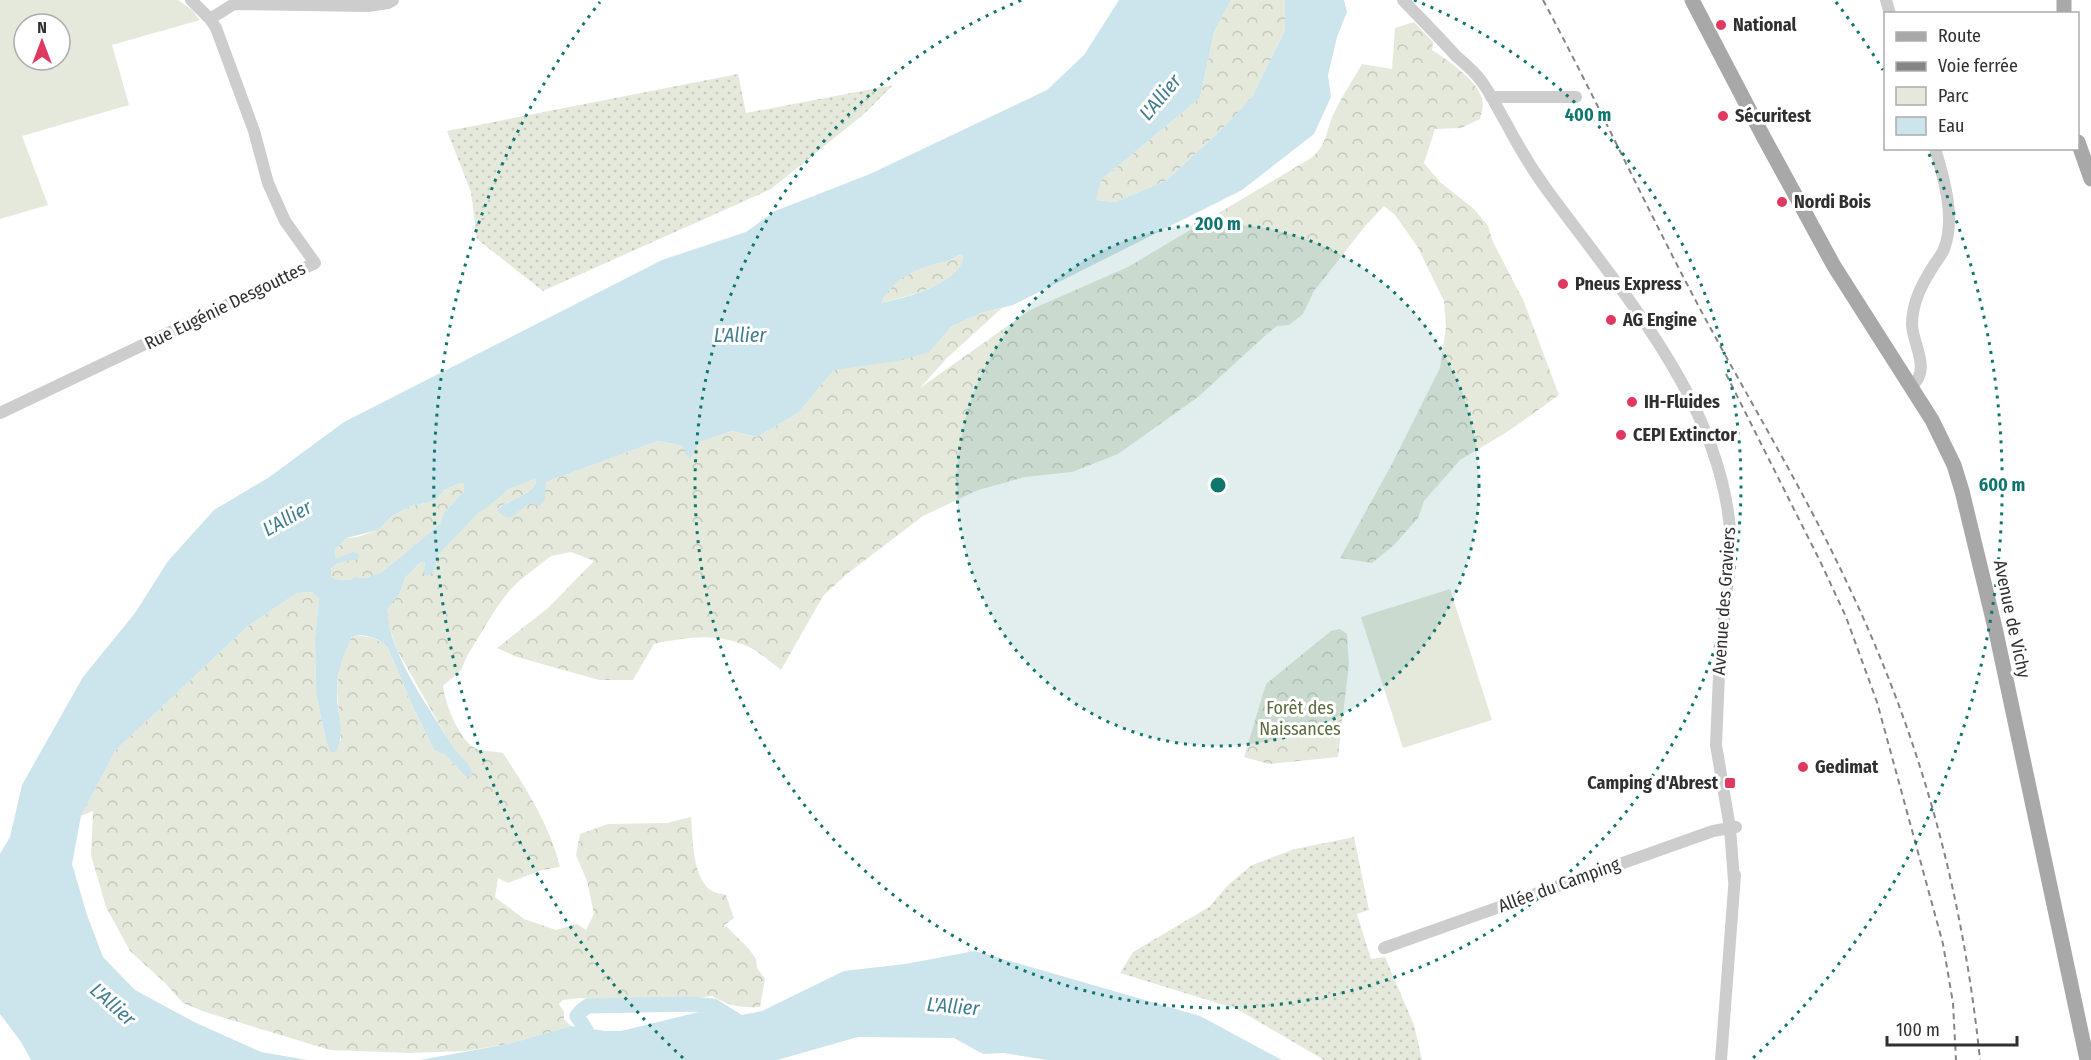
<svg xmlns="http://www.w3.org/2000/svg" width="2091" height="1060" viewBox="0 0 2091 1060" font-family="'Fira Sans Condensed',sans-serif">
<defs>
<pattern id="green-dots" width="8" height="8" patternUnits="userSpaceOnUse" patternTransform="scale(1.5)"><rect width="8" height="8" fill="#e5e9dc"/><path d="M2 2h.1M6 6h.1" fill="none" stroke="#c5c8bd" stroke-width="1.8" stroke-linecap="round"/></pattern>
<pattern id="forest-crowns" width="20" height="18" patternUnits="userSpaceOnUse" patternTransform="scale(1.5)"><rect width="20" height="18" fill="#e5e9dc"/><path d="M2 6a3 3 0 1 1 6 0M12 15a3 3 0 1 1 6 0" fill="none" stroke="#c5c8bd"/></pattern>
</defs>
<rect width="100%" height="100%" fill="#fff"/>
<path fill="url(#green-dots)" d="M 738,74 L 746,113 L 893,85 L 864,114 L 771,189 L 543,291 L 477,239 L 471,192 L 447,131 Z
M 1354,837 L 1369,910 L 1357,914 L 1371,959 L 1385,957 L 1414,1025 L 1422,1060 L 1324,1060 L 1237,1009 L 1120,973 L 1133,952 L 1209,907 L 1228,885 L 1252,865 L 1295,849 Z"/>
<path fill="url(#forest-crowns)" d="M 1231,0 L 1285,0 L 1285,30 L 1253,97 L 1223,128 L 1167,180 L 1115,202 L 1095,200 L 1101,180 L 1200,98 L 1214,32 Z
M 1414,22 L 1433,42 L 1432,50 C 1448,60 1483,84 1483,104 C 1483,109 1481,114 1480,119 L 1461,128 L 1435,129 L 1424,163 L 1440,182 L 1474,209 L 1488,226 L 1493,242 L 1524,302 L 1559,395 L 1507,432 L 1460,460 L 1424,501 L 1418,518 L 1394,545 L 1372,563 L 1340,558 L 1392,464 L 1440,368 L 1446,327 L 1444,301 L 1417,246 L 1395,215 L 1384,206 L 1366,225 L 1314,291 L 1303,314 L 1289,325 L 1277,326 L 1267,334 L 1198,397 L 1118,454 L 1072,472 L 1025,477 L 978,490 L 923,516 L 847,574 L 823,596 L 781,670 C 771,663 761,653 751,648 C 717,632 689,637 654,644 L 633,680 L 599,680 L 517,657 L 497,648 L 548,608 L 594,561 L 571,552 L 551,556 L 519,581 L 509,591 L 495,610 L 467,656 L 461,670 L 443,686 C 445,703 459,740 475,748 C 482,752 495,751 503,753 C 526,788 550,826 560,867 L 542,870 L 508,883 L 498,878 L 495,897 L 524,919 L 556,930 L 577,924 L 586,930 L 594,914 L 587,881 L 576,855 L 580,834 L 608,824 L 667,823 L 691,817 C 693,838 692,879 712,891 C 716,893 722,894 726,895 L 734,918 L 723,926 L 727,927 L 749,949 L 756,959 L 757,968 L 765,979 L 760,1007 C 741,1008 729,1006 712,996 L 670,1002 L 626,1003 L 580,998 L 563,1000 L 559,1004 L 564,1012 L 564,1019 L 571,1026 L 508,1044 L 466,1051 L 409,1053 L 330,1050 L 205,1012 L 183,1003 L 164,982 L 130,951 L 106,907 L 91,855 L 93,811 L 81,816 L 116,750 L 248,626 L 297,593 L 312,592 L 319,599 L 315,638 L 316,694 L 326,740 L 341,741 L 337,691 L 340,661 L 352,637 C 363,633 381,639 388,648 L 412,705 L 434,750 L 445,755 L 465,776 L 472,772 L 454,750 L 397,650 L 387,620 L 387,608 L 400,593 L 405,578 L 422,561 L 434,572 L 439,554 L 478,512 L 494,502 L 509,489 L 535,479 L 536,483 C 529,497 509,499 497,509 L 503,516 L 545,488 L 546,482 L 658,441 L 683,446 L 732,431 L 757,437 L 798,413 L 834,370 L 928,352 L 951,327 L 981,313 L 1002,308 L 947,358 L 920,388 L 1030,310 L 1128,267 L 1311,158 C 1327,146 1326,130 1334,113 C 1342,96 1353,80 1362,64 L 1392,69 L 1395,28 Z
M 959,255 L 963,256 C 964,285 900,298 879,303 C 892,285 902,276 923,267 C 939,262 943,266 959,255 Z
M 461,483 L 464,483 L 464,491 L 443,514 L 441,523 L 382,572 L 365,578 L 355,577 L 350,580 L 336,579 L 331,577 L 331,569 L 337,563 L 338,558 L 335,557 L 335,550 L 346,538 L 357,537 L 378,530 L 392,516 L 411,506 L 430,502 L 437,499 L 444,490 Z
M 1340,629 L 1347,634 L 1349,664 L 1338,757 L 1269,764 L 1244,757 L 1266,684 L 1331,631 Z"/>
<path fill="#e5e9dc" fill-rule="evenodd" d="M 0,0 L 178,0 L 192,10 L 200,20 L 112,45 L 129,105 L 22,136 L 48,205 L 0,219 ZM 24,24 L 60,24 L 60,60 L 24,60 Z
M 1450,589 L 1492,720 L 1403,748 L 1361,617 Z"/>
<path fill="#cce4eb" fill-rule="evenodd" d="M 1119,0 L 1231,0 L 1214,32 L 1200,98 L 1101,180 L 1096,200 L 1115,202 L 1167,180 L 1223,128 L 1253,96 L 1285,30 L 1285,0 L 1344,0 L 1347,12 L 1337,37 L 1328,75 L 1331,97 L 1314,134 L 1242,190 L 1013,305 L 981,313 L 951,327 L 929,352 L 897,361 L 834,370 L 798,413 L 757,437 L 732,431 L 699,442 L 689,460 L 683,446 L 658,441 L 546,482 L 545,499 L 539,506 L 530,503 L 510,518 L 503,516 L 497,510 C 508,499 529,497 536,483 L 535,479 L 509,489 L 494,502 L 478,513 L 439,554 L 434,572 L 427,576 L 424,574 L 425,563 L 421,562 L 405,578 L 400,593 L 387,609 C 389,655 429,707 453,747 C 459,757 474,765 472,777 L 465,776 L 445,755 L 434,750 L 412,705 L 388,648 C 381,639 363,632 352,637 C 343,655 337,671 337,692 C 336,710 347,737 335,752 L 331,752 L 326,740 L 316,694 L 315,638 L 319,599 L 312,592 L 297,593 L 248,626 L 116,750 L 81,816 L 72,864 L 87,915 L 103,957 L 135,990 L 194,1022 L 261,1052 L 307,1060 L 31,1060 L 21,1042 L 0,1014 L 0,854 L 10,837 L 22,785 L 83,677 L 135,613 L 168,561 L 214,510 L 268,478 L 344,422 L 662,260 L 746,232 L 775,211 L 870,174 L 1047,90 L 1084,55 ZM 959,255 L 963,256 C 963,284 901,299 880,303 C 890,285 908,272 928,266 C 942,262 945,264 959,255 ZM 461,483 L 464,483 L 464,491 L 443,514 L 441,523 L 382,572 L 365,578 L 355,577 L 350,580 L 336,579 L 331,577 L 331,569 L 337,563 L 359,559 L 358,553 L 353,552 L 338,558 L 335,557 L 335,550 L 346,538 L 378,530 L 392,516 L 411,506 L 430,502 L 437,499 L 444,490 Z
M 975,951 L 1200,1016 L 1282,1060 L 1047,1060 L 1004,1053 L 983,1054 L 954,1038 L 858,1037 L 777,1060 L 420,1060 L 508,1044 L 571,1026 L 605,1031 L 621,1031 L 699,1012 L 742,1015 L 762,1011 L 844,971 L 905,964 Z"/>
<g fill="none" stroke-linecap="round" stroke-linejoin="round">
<path stroke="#cce4eb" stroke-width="15" d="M 549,1060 L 566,1050 L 586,1030 L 577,1016 L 581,1011 L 588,1006 L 691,1004 L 713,1006 L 744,1025"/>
<path stroke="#cdcdcd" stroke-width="12" d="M 1403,0 C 1421,19 1439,37 1456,56 C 1465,64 1475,72 1482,82 C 1491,94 1497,108 1505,121 C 1517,144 1530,166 1545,187 C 1622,293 1727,408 1731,545 L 1719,675 L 1716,745 L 1730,828 L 1734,881
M 1886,0 L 1890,14
M 234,4 L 368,6 L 388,3 L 393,0
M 210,19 L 234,4 L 237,0
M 1491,97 L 1576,97
M 1911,386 C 1932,371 1913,345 1912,325 C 1912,302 1922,284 1934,265 C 1937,260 1942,255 1944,249 C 1956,218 1944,179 1935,148
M 0,413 L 315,263 L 285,221 L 268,183 L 254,131 L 216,28 L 210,19 L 191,0
M 1384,948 L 1713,831 L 1736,827
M 1721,1060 L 1735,875"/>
<path stroke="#a8a8a8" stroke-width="15" d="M 1692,0 L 1763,136 L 1834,266 L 1932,420 L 1954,465 L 1962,491 L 1996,632 L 2087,1060
M 2064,14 L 2064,0
M 2078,142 L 2091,179"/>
<path stroke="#858585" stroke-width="2" stroke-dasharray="6 4.5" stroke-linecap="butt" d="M 1543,0 C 1597,101 1645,205 1698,305 C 1748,399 1804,490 1849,587 C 1921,739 1963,893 1980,1060
M 1726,374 L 1820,561 L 1846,617 L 1877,702 L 1943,944 L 1953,1003 L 1956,1060"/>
</g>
<circle cx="1218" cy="485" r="261" fill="#0f766e" fill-opacity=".12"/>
<g fill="none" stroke="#0f766e" stroke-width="3" stroke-dasharray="3 6">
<circle cx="1218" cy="485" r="261"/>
<path d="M1414 0A523 523 0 1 1 1022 0"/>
<path d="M683 1058A784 784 0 0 1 600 2M1836 2A784 784 0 0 1 1883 70M1929 154A784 784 0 0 1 1753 1058"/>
</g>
<g fill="#e0395f" stroke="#fff" stroke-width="2">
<circle cx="1721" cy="25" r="6"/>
<circle cx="1723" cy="116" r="6"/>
<circle cx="1782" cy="202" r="6"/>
<circle cx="1563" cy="284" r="6"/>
<circle cx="1611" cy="320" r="6"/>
<circle cx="1632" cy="402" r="6"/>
<circle cx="1621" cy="435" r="6"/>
<circle cx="1803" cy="767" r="6"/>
<rect x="1724" y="777" width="12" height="12" rx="3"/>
</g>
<g text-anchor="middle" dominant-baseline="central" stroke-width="6" stroke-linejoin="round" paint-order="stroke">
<g font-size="18" font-weight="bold" fill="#303030" stroke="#fff" text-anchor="start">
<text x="1733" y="25">National</text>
<text x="1735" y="116">Sécuritest</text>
<text x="1794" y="202">Nordi Bois</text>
<text x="1575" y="284">Pneus Express</text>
<text x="1623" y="320">AG Engine</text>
<text x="1644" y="402">IH-Fluides</text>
<text x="1633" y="435">CEPI Extinctor</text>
<text x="1815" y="767">Gedimat</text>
<text x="1718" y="783" text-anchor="end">Camping d'Abrest</text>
</g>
<g font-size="18" fill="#303030" stroke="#fff">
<text transform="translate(225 306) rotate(-26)">Rue Eugénie Desgouttes</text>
<text transform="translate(1724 601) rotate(-86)">Avenue des Graviers</text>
<text transform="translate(2012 619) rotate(78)">Avenue de Vichy</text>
<text transform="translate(1559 885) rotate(-20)">Allée du Camping</text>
</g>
<g font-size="18" fill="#5a6b3e" stroke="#fff">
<text x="1300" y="708">Forêt des<tspan x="1300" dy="21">Naissances</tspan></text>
</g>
<g font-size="20" font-style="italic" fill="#407d90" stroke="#fff">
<text transform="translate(1160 97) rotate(-50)">L'Allier</text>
<text x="740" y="335">L'Allier</text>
<text transform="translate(287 518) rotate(-29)">L'Allier</text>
<text transform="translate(113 1004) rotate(42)">L'Allier</text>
<text transform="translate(953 1006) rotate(5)">L'Allier</text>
</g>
</g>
<circle cx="1218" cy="485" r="9" fill="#0f766e" stroke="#fff" stroke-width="3"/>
<g font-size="18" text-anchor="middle" font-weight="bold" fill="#0f766e" stroke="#fff" stroke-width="6" stroke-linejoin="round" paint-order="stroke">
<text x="1588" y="121">400 m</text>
<text x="1218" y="230">200 m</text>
<text x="2002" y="491">600 m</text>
</g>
<rect x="1884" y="12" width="195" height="138" fill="#ffffff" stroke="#acacac" stroke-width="1.5"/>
<rect x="1896" y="32" width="30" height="9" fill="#a8a8a8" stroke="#acacac" stroke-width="1.5"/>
<text x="1938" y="42" font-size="18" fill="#303030">Route</text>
<rect x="1896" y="62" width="30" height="9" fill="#858585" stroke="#acacac" stroke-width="1.5"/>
<text x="1938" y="72" font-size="18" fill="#303030">Voie ferrée</text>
<rect x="1896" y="87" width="30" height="18" fill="#e5e9dc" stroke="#acacac" stroke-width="1.5"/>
<text x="1938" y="102" font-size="18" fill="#303030">Parc</text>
<rect x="1896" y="117" width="30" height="18" fill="#cce4eb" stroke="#acacac" stroke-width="1.5"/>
<text x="1938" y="132" font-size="18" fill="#303030">Eau</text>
<g transform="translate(42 42)"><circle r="28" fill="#ffffff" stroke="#acacac" stroke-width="1.5"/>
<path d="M0-4.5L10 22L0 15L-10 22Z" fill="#e0395f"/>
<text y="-9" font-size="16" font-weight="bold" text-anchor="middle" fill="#303030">N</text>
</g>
<path d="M1887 1036v9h130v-9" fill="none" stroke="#303030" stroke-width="3"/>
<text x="1896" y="1036" font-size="18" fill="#303030" stroke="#ffffff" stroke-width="4.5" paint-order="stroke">100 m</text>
</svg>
